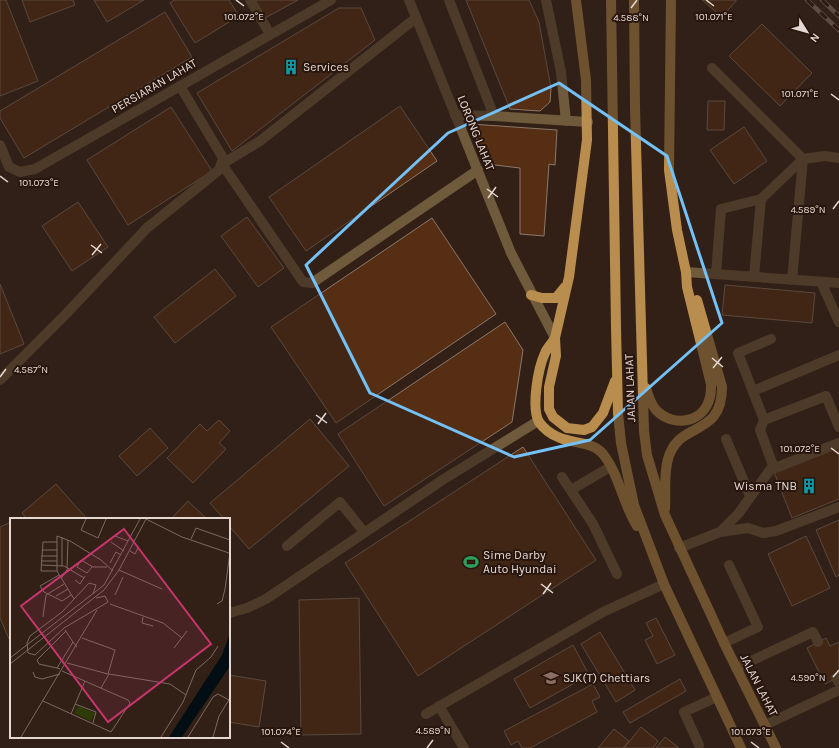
<svg xmlns="http://www.w3.org/2000/svg" width="839" height="748" viewBox="0 0 839 748" font-family="Karla,sans-serif">
<rect width="100%" height="100%" fill="#322017"/>
<path fill="#552e13" stroke="#8c786b" d="M 0,0 L 6,0 L 38,81 L 0,96 Z
M 22,0 L 73,0 L 75,5 L 30,22 Z
M 94,0 L 144,0 L 107,22 Z
M 174,0 L 229,0 L 239,16 L 195,43 L 170,3 Z
M 255,0 L 298,0 L 265,18 Z
M 466,0 L 529,0 L 539,22 L 551,88 L 550,102 L 540,111 L 510,109 Z
M 702,0 L 736,0 L 736,1 L 722,17 Z
M 339,8 L 361,8 L 375,40 L 232,151 L 197,93 Z
M 165,12 L 192,57 L 24,158 L 0,118 L 0,111 Z
M 762,24 L 812,73 L 780,106 L 729,56 Z
M 708,101 L 725,101 L 724,130 L 707,130 Z
M 400,106 L 437,161 L 306,251 L 269,197 Z
M 171,107 L 212,171 L 128,225 L 87,160 Z
M 471,124 L 557,130 L 555,165 L 549,164 L 544,236 L 520,234 L 520,168 L 486,164 Z
M 744,127 L 767,161 L 734,184 L 710,150 Z
M 78,202 L 108,247 L 72,271 L 42,226 Z
M 247,217 L 284,268 L 258,287 L 221,236 Z
M 432,218 L 496,314 L 336,423 L 271,327 Z
M 215,269 L 236,296 L 175,343 L 154,317 Z
M 0,284 L 24,344 L 0,354 Z
M 725,285 L 815,293 L 812,323 L 722,315 Z
M 505,322 L 523,350 L 512,422 L 384,506 L 338,434 Z
M 310,419 L 349,466 L 249,549 L 229,526 L 229,519 L 224,519 L 210,503 Z
M 219,420 L 230,431 L 219,443 L 226,449 L 193,483 L 167,458 L 200,424 L 207,431 Z
M 150,428 L 168,448 L 137,476 L 119,456 Z
M 839,446 L 839,499 L 792,518 L 774,472 Z
M 523,447 L 596,560 L 418,676 L 345,563 Z
M 56,484 L 87,519 L 27,519 L 22,513 Z
M 188,501 L 207,519 L 171,519 Z
M 839,520 L 839,575 L 836,577 L 816,530 Z
M 11,522 L 11,638 L 9,639 L 0,618 L 0,527 Z
M 806,536 L 830,588 L 792,606 L 768,554 Z
M 359,598 L 361,734 L 301,735 L 299,600 Z
M 656,618 L 675,655 L 657,664 L 645,640 L 653,636 L 646,623 Z
M 600,632 L 635,690 L 616,702 L 581,644 Z
M 826,638 L 830,646 L 839,642 L 839,677 L 825,684 L 807,648 Z
M 573,645 L 589,675 L 530,708 L 514,679 Z
M 229,675 L 266,681 L 259,727 L 229,722 Z
M 680,679 L 686,691 L 630,723 L 623,712 Z
M 593,684 L 600,697 L 592,701 L 597,712 L 530,748 L 522,748 L 518,741 L 511,745 L 504,731 Z
M 641,727 L 658,741 L 653,748 L 624,748 Z
M 614,729 L 629,741 L 623,748 L 598,748 Z
M 665,737 L 679,748 L 656,748 Z"/>
<g fill="none" stroke-linecap="round" stroke-linejoin="round">
<path stroke="#6f5a3c" stroke-width="10" d="M 250,0 L 270,34
M 449,0 L 494,116 L 455,115
M 546,0 L 561,72 L 566,121
M 416,18 L 260,141 L 222,164 L 303,282 L 312,283 L 478,170
M 712,68 L 803,159 L 792,280
M 494,116 L 588,122
M 0,145 L 9,167 L 20,172 L 35,169 L 331,0
M 686,272 L 839,283
M 716,274 L 721,209 L 761,199 L 803,159 L 825,156 L 839,158
M 754,277 L 761,199
M 821,282 L 839,322
M 0,380 L 65,315 L 147,228 L 219,170 L 223,158 L 180,86
M 753,391 L 839,355
M 764,420 L 738,353 L 771,339
M 726,439 L 750,496
M 774,468 L 760,430 L 764,420 L 826,396 L 839,427
M 562,477 L 593,524 L 617,574
M 571,490 L 610,467
M 720,532 L 738,514 L 770,470 L 839,443
M 287,546 L 340,502 L 364,532
M 679,548 L 720,532 L 748,528 L 763,533 L 776,531 L 839,507
M 724,643 L 758,627 L 729,565
M 736,668 L 813,632 L 818,642
M 836,678 L 839,683
M 439,706 L 464,748
M 765,725 L 839,690
M 699,745 L 684,712 L 717,697"/>
<path stroke="#6f5a3c" stroke-width="10" d="M 229,613 L 247,608 L 266,599 L 444,479 L 538,421
M 426,714 L 603,612 L 664,584"/>
<path stroke="#6f5a3c" stroke-width="10" d="M 409,0 L 511,253 L 555,338"/>
<path stroke="#b98d4d" stroke-width="10" d="M 576,0 L 586,80 L 587,140 L 569,277 L 555,338 L 556,356 L 549,387 L 549,409 L 553,417 L 567,428 L 584,430 L 592,427 L 603,413 L 615,381
M 611,0 L 616,327 L 618,413 L 621,443 L 634,505 L 664,584 L 741,748
M 634,0 L 635,107 L 641,326 L 644,431 L 647,455 L 665,515 L 724,643 L 776,748
M 531,295 L 542,298 L 556,298 L 565,287
M 555,338 C 552,343 547,348 545,353 C 538,368 531,408 539,422 C 544,429 551,434 558,437 C 572,444 592,441 603,454 C 619,474 623,504 637,526
M 646,388 C 648,395 651,404 656,410 C 673,428 704,423 710,397 C 711,393 711,388 711,384 L 687,287 L 686,272 L 677,230 L 669,170 L 671,0
M 665,509 C 666,491 663,467 671,451 C 685,422 722,435 722,387 L 697,300"/>
<g stroke="#908179" stroke-width="4.5">
<path id="rail" d="M 807,0 L 839,30
M 822,0 L 839,16"/>
</g>
<use href="#rail" stroke="#28160e" stroke-width="3" stroke-dasharray="9" stroke-linecap="butt"/>
</g>
<path d="M0 0H839V748H0ZM 559,83 L 667,156 L 722,323 L 590,440 L 514,457 L 370,393 L 306,265 L 448,133 Z" fill="#322017" fill-opacity=".55" fill-rule="evenodd"/>
<path fill="none" stroke="#73c1f6" stroke-width="3" stroke-linejoin="round" d="M 559,83 L 667,156 L 722,323 L 590,440 L 514,457 L 370,393 L 306,265 L 448,133 Z"/>
<path fill="none" stroke="#e4d8d2" stroke-width="1.5" d="M 236,0 L 244,6M 706,0 L 714,6M 631,8 L 637,0M 831,94 L 839,100M 0,176 L 8,182M 487,189 L 498,197M 488,198 L 496,187M 833,209 L 839,201M 91,245 L 102,253M 92,255 L 101,244M 712,358 L 723,367M 713,368 L 722,357M 0,377 L 6,369M 316,415 L 327,423M 318,424 L 326,413M 831,448 L 839,454M 541,584 L 553,593M 543,594 L 551,583M 833,677 L 839,670M 281,742 L 289,748M 751,742 L 759,748M 427,748 L 433,740"/>
<defs>
<g id="building-bare" transform="scale(1.2)"><path d="M-4-6H4V6H1V3H-1V6H-4ZM-2.5-4.3h1.7v1.8h-1.7ZM.8-4.3h1.7v1.8H.8ZM-2.5-1h1.7V.8h-1.7ZM.8-1h1.7V.8H.8Z" fill="#0f9aa8" stroke="#28160e" stroke-width="2.5" paint-order="stroke"/></g>
<g id="stadium-bare" transform="scale(1.2)"><path d="M0-5a6.5 5 0 1 0 0 10a6.5 5 0 1 0 0-10ZM-3.5-1.8h7v3.6h-7Z" fill="#2e9e5b" stroke="#28160e" stroke-width="2.5" paint-order="stroke"/></g>
<g id="school-bare" transform="scale(1.2)"><path d="M0-5L7-2L0 1L-7-2ZM-4 1L0 2.5L4 1V4Q0 6-4 4Z" fill="#8d6e63" stroke="#28160e" stroke-width="2.5" paint-order="stroke"/></g>
</defs>
<g fill-rule="evenodd">
<use href="#building-bare" x="291" y="67"/>
<use href="#building-bare" x="809" y="486"/>
<use href="#stadium-bare" x="471" y="562"/>
<use href="#school-bare" x="551" y="678"/>
</g>
<g text-anchor="middle" dominant-baseline="central" stroke-width="4" stroke-linejoin="round" paint-order="stroke">
<g font-size="12" fill="#e4d8d2" stroke="#28160e" text-anchor="start">
<text x="303" y="67">Services</text>
<text x="797" y="486" text-anchor="end">Wisma TNB</text>
<text x="483" y="555">Sime Darby<tspan x="483" dy="14">Auto Hyundai</tspan></text>
<text x="563" y="678">SJK(T) Chettiars</text>
</g>
<g font-size="12" fill="#e4d8d2" stroke="#28160e">
<text transform="translate(154 86) rotate(-30)">PERSIARAN LAHAT</text>
<text transform="translate(476 133) rotate(68)">LORONG LAHAT</text>
<text transform="translate(630 388) rotate(-92)">JALAN LAHAT</text>
<text transform="translate(759 685) rotate(63)">JALAN LAHAT</text>
</g>
</g>
<g transform="translate(10 518)">
<rect width="220" height="220" fill="#322017"/>
<path d="M 68,188 L 85,195 L 81,203 L 64,195 Z" fill="#2d3b07"/>
<path d="M 220,115 L 220,148 L 172,219 L 159,219 L 212,137 Z" fill="#020e13"/>
<path fill="none" stroke="#796a62" stroke-width="1" d="M 76,1 L 71,12 L 88,20 L 96,1M 136,1 L 172,19 L 219,35M 105,18 L 118,23M 181,21 L 186,10 L 220,22M 47,24 L 33,24 L 31,53 L 47,53M 101,24 L 114,33M 32,32 L 47,32M 120,33 L 125,36 L 128,30M 31,38 L 47,38M 31,43 L 47,43M 100,45 L 106,34 L 111,37M 31,47 L 54,48 L 74,60M 52,48 L 52,19M 82,49 L 77,55 L 67,49 L 71,42 L 83,49 L 97,49M 57,50 L 58,22M 109,52 L 152,71M 49,57 L 30,68 L 34,74 L 52,83 L 61,77M 51,61 L 58,50M 65,62 L 70,66 L 75,58M 83,76 L 86,67 L 79,65 L 52,94 L 20,118 L 17,125 L 18,135 L 25,137 L 54,110 L 98,84 L 95,78 L 86,80M 105,77 L 113,59M 46,78 L 58,71M 64,81 L 47,53 L 47,18 L 60,23 L 91,42 L 103,53M 100,86 L 153,105 L 172,120M 207,86 L 212,83 L 215,71 L 220,34M 33,99 L 36,77 L 54,66M 133,99 L 132,105 L 143,108M 55,112 L 63,124M 164,130 L 177,113M 0,140 L 94,67 L 130,1M 57,145 L 98,156 L 105,132 L 72,120M 0,146 L 94,72 L 109,52 L 136,1M 47,150 L 29,146 L 27,142 L 56,113M 50,151 L 47,150 L 63,124 L 67,129M 23,154 L 25,159 L 32,161 L 50,156M 91,170 L 99,156 L 160,166 L 176,177M 33,183 L 101,214 L 120,185 L 118,182 L 52,153M 65,186 L 86,194 L 83,205M 61,196 L 75,163M 11,219 L 87,92M 151,219 L 173,184 L 186,152 L 201,139 L 208,128M 178,219 L 203,179 L 208,176 L 219,182M 203,219 L 209,198 L 220,180"/>
<path fill="#c7356d" fill-opacity="0.15" stroke="#c7356d" stroke-width="2" d="M 114,11 L 201,126 L 98,204 L 11,88 Z"/>
<rect width="220" height="220" fill="none" stroke="#e4d8d2" stroke-width="2"/>
</g>
<g font-size="10" text-anchor="middle" fill="#e4d8d2" stroke="#28160e" stroke-width="4" stroke-linejoin="round" paint-order="stroke">
<text x="244" y="20">101.072°E</text>
<text x="714" y="20">101.071°E</text>
<text x="631" y="21">4.588°N</text>
<text x="800" y="97">101.071°E</text>
<text x="39" y="186">101.073°E</text>
<text x="808" y="213">4.589°N</text>
<text x="31" y="373">4.587°N</text>
<text x="800" y="452">101.072°E</text>
<text x="808" y="681">4.590°N</text>
<text x="433" y="734">4.589°N</text>
<text x="281" y="735">101.074°E</text>
<text x="751" y="735">101.073°E</text>
</g>
<g transform="translate(807 32) rotate(127)" stroke="#28160e" stroke-width="3" paint-order="stroke">
<path d="M0-3L7 15L0 10L-7 15Z" fill="#e4d8d2"/>
<text y="-6" font-size="11" font-weight="bold" text-anchor="middle" fill="#e4d8d2">N</text>
</g>
</svg>
